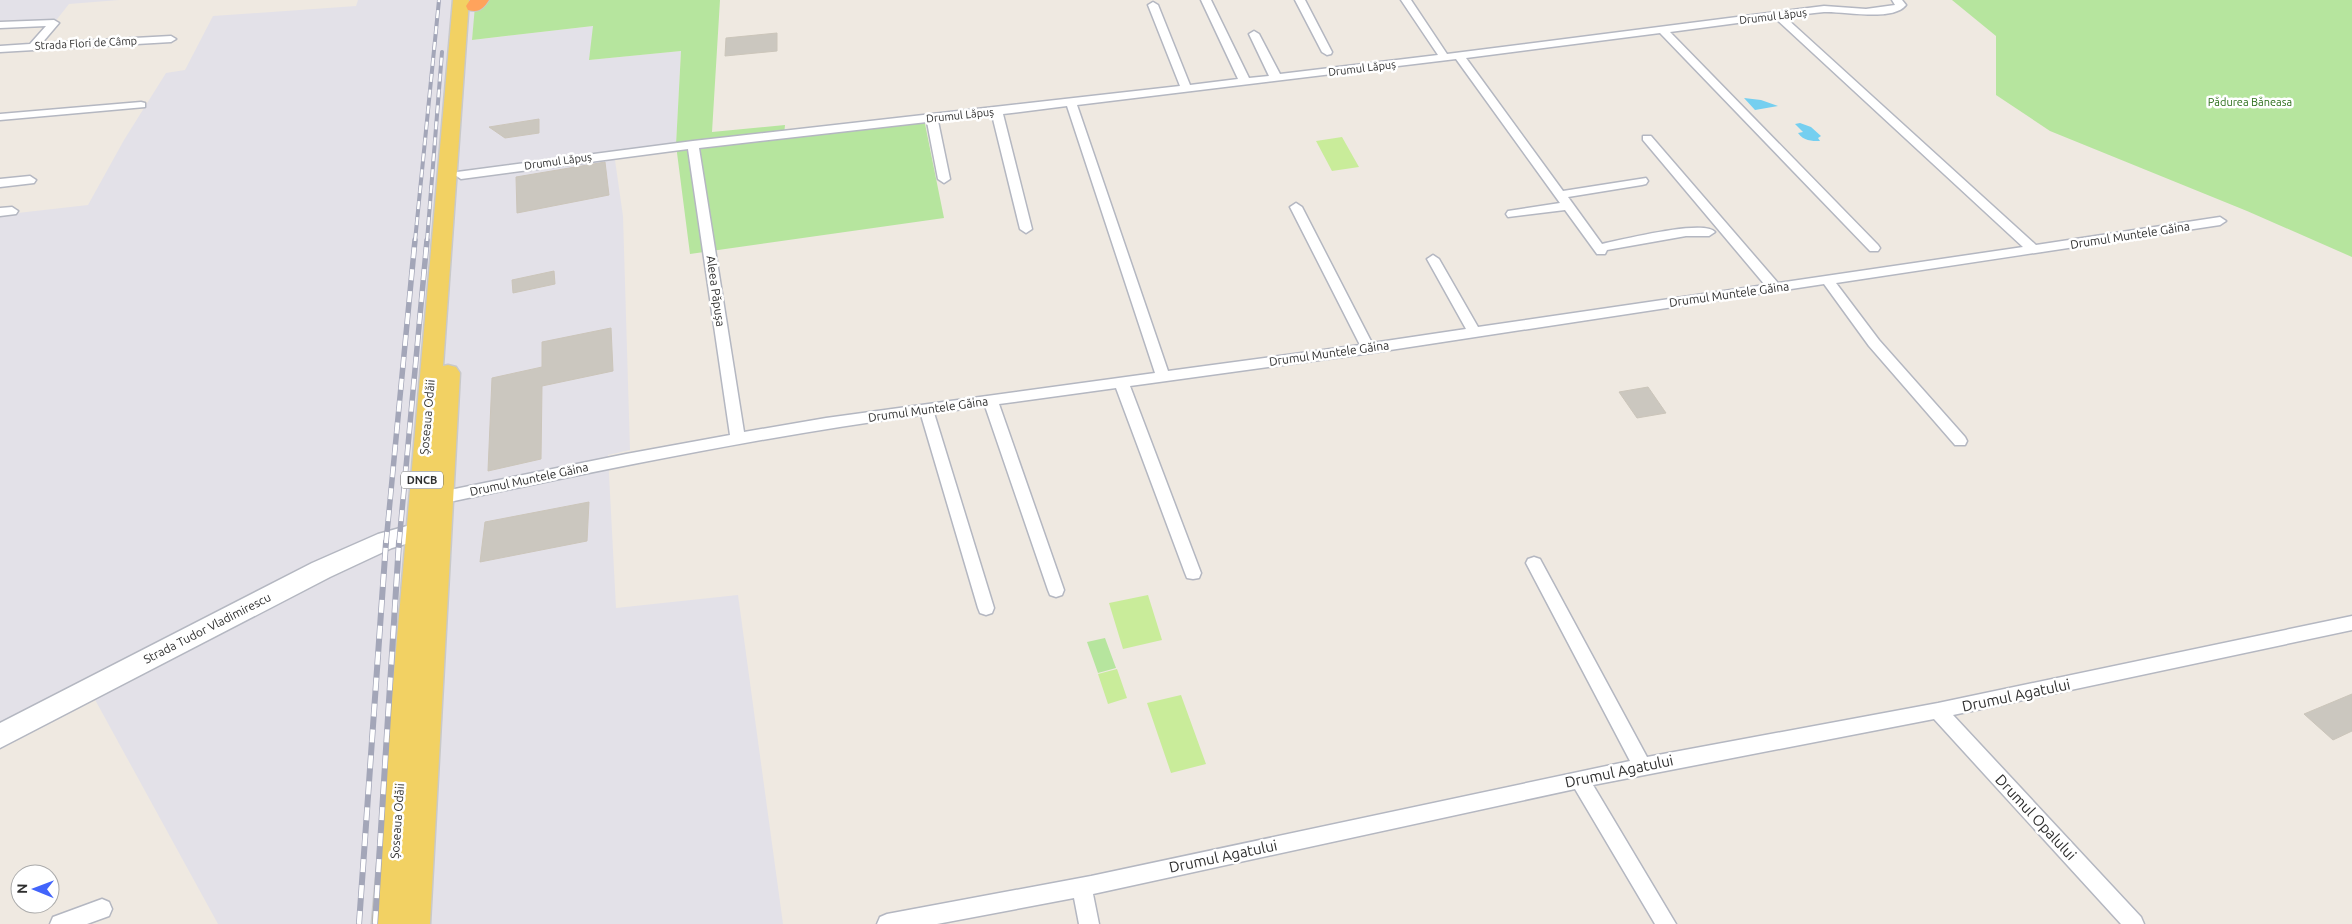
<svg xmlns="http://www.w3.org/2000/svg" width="2352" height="924" viewBox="0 0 2352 924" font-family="Ubuntu,sans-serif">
<rect width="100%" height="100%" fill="#efe9e1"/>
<path fill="#e3e1e8" d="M 0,0 L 119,0 L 69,4 L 54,23 L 0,25 Z
M 358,0 L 477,0 L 472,40 L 594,26 L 589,60 L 681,51 L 676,145 L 614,153 L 623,216 L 630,450 L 608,455 L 616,608 L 738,595 L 783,924 L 218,924 L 93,696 L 0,744 L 0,215 L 88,205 L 124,140 L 166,73 L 185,70 L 213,16 L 356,6 Z"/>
<path fill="#b6e59e" d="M 480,0 L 720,0 L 712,132 L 785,125 L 784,135 L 924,119 L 944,218 L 690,254 L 676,145 L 681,51 L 589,60 L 593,26 L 472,40 L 475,6 Z
M 1952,0 L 2352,0 L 2352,257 L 2247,211 L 2050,131 L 1996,95 L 1996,36 Z
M 1105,638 L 1116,668 L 1098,673 L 1087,642 Z"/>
<path fill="#c9ec9a" d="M 1342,137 L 1359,167 L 1332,171 L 1316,141 Z
M 1148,595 L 1162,640 L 1123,649 L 1109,603 Z
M 1117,669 L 1127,698 L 1108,704 L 1098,674 Z
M 1181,695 L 1206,764 L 1171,773 L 1147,703 Z"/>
<path fill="#75cff0" d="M 1744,98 L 1761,100 L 1778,106 L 1755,110 Z
M 1800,123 L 1811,127 L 1821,136 L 1818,138 L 1820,141 C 1811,141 1804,141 1798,133 L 1803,132 L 1795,124 Z"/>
<path fill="#cbc7bf" stroke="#cbc5ba" d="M 777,33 L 777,51 L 725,56 L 726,38 Z
M 539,119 L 539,133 L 505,138 L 489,127 Z
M 605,162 L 609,195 L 517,213 L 516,177 Z
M 554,271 L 555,284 L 513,293 L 512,280 Z
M 611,328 L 613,371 L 542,386 L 541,459 L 488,471 L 492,378 L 542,367 L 542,342 Z
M 1648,387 L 1666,413 L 1637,418 L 1619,392 Z
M 589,502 L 587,541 L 480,562 L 485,522 Z
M 2352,694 L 2352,731 L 2333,740 L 2304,714 Z"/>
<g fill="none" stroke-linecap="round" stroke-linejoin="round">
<g stroke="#b4b7c1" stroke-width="3">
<path id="street" d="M 1201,0 L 1211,0 L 1249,78 L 1269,76 L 1249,34 L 1254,31 L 1259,34 L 1280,74 L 1438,55 L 1401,0 L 1411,0 L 1447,54 L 1824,6 L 1866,9 L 1895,5 L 1892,0 L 1902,0 L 1906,5 C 1893,22 1843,11 1824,12 C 1811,13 1798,15 1785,17 L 2036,245 L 2220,217 L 2226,221 L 2220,225 L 1836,283 L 1879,340 L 1965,437 L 1967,441 L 1965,445 L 1955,445 L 1869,346 L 1824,284 L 1364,354 L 1130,386 L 1201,573 L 1199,578 L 1193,579 L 1187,578 L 1185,573 L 1116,388 L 999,404 L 1064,590 L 1062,595 L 1056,597 L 1050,595 L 1048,590 L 985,406 L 934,413 L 994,608 L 992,613 L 986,615 L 980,613 L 978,608 L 921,415 C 759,437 600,470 440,504 L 435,502 L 432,498 L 435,494 L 440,492 L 626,454 L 730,435 L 688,149 L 461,179 L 455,175 L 457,172 L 693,141 L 1180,86 L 1148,5 L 1153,2 L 1158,5 L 1190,85 L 1238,79 ZM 1775,18 L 2023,247 L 1778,283 L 1651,136 L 1643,136 L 1643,140 L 1765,285 L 1478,327 L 1439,259 L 1433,255 L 1427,259 L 1466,329 L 1372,343 L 1302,207 L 1296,203 L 1290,207 L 1360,345 L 1168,371 L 1077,105 L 1456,59 L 1560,203 L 1508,211 L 1506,214 L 1508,217 L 1565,210 L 1597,254 L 1605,254 L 1607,250 L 1686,236 L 1709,236 L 1715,232 C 1704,219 1621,240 1602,244 L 1568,197 L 1642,185 L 1646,184 L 1648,181 L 1646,178 L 1563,191 L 1466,58 L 1660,33 L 1870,251 L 1878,251 L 1880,248 L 1878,245 L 1670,32 ZM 1067,106 L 1155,373 L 826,418 L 744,432 L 699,148 L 927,122 L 938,179 L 944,183 L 950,179 L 938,121 L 992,115 L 1020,229 L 1026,233 L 1032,229 L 1003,114 Z
M 1295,0 L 1305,0 L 1332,52 L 1331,54 L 1327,55 L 1322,52 Z
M 54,20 L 59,23 L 42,43 L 171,36 L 176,39 L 171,42 L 0,52 L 0,46 L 30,44 L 46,26 L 0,28 L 0,22 Z
M 141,102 L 145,103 L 145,107 L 0,120 L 0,114 Z
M 30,176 L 36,180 L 34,183 L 0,187 L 0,179 Z
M 12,207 L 18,211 L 16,214 L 0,216 L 0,208 Z
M 1534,557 L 1540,559 L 1647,757 L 1938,703 L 2352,616 L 2352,630 L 1953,715 L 2141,917 L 2144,924 L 2121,924 L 1934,719 L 1593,785 L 1676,924 L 1655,924 L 1575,789 L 1093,894 L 1099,924 L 1079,924 L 1074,898 L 937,924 L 877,924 L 880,917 L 887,914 L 1091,876 L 1630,761 L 1526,563 L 1528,559 Z
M 102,899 L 109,902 L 112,909 L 109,916 L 87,924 L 50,924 L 53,917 Z"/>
</g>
<g stroke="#b4b7c1" stroke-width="3">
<path id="secondary" d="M 418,523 L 426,526 L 430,532 L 426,538 L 392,548 L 330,577 L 0,748 L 0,723 L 312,563 L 378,534 Z"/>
</g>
<g stroke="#c9c9c9" stroke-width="3">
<path id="primary" d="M 453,0 L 469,0 L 443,366 L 448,365 L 456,367 L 460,373 L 430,924 L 372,924 Z"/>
</g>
<g stroke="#c9c9c9" stroke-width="2">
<path id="highway" d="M 470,0 L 489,0 C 483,9 479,13 468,10 L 466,6 Z"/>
</g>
<use href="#street" fill="#fff" fill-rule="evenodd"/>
<use href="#secondary" fill="#fff" fill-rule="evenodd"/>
<use href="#primary" fill="#f2d163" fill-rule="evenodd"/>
<use href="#highway" fill="#ffa35c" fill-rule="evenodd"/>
<g stroke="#a3a6b8" stroke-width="4">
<path id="rail-far2" d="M 415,241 L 439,0
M 427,241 L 442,52"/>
</g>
<g stroke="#a3a6b8" stroke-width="5.5">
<path id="rail-far1" d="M 386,543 L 415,240
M 399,543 L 427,240"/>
</g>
<g stroke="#a3a6b8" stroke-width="6">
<path id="rail" d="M 359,924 L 386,542
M 375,924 L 399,542"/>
</g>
<use href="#rail-far2" stroke="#fff" stroke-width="2.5" stroke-dasharray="8" stroke-linecap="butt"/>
<use href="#rail-far1" stroke="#fff" stroke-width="4" stroke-dasharray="11" stroke-linecap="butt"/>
<use href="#rail" stroke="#fff" stroke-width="4.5" stroke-dasharray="13" stroke-linecap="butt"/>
</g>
<g text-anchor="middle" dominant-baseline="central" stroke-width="5" stroke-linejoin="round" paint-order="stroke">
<g font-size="11" fill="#2e2e2e" stroke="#fff">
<text transform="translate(1773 16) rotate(-7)">Drumul Lăpuș</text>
<text transform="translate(86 43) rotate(-3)">Strada Flori de Câmp</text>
<text transform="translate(1362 68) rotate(-7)">Drumul Lăpuș</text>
<text transform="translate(960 115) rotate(-6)">Drumul Lăpuș</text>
<text transform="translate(558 161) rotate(-8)">Drumul Lăpuș</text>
</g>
<g font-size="11" fill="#2c6e1b" stroke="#fff">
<text x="2250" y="102">Pădurea Băneasa</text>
</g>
<rect fill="#fff" stroke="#6d6d6d" stroke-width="1" x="401" y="471.5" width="42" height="17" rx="4"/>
<g font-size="11" font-weight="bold" fill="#2e2e2e">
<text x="422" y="480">DNCB</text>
</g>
<g font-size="12" fill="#2e2e2e" stroke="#fff">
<text transform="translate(2130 235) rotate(-9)">Drumul Muntele Găina</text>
<text transform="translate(716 291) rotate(82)">Aleea Păpușa</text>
<text transform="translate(1729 294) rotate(-8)">Drumul Muntele Găina</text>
<text transform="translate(1329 353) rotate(-8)">Drumul Muntele Găina</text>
<text transform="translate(928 409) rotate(-8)">Drumul Muntele Găina</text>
<text transform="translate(427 417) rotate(-85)">Șoseaua Odăii</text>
<text transform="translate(529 479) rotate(-12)">Drumul Muntele Găina</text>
<text transform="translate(207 628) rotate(-27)">Strada Tudor Vladimirescu</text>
<text transform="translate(397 821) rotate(-86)">Șoseaua Odăii</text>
</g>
<g font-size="15" fill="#2e2e2e" stroke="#fff">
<text transform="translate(2016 695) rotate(-12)">Drumul Agatului</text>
<text transform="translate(1619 771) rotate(-12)">Drumul Agatului</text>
<text transform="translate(2036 817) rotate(47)">Drumul Opalului</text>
<text transform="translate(1223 856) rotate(-12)">Drumul Agatului</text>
</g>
</g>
<g transform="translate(35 889) rotate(271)"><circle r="24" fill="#ffffff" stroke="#ababab"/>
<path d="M0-4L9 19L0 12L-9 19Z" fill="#4264fb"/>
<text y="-8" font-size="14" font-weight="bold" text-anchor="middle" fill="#2e2e2e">N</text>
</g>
</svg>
